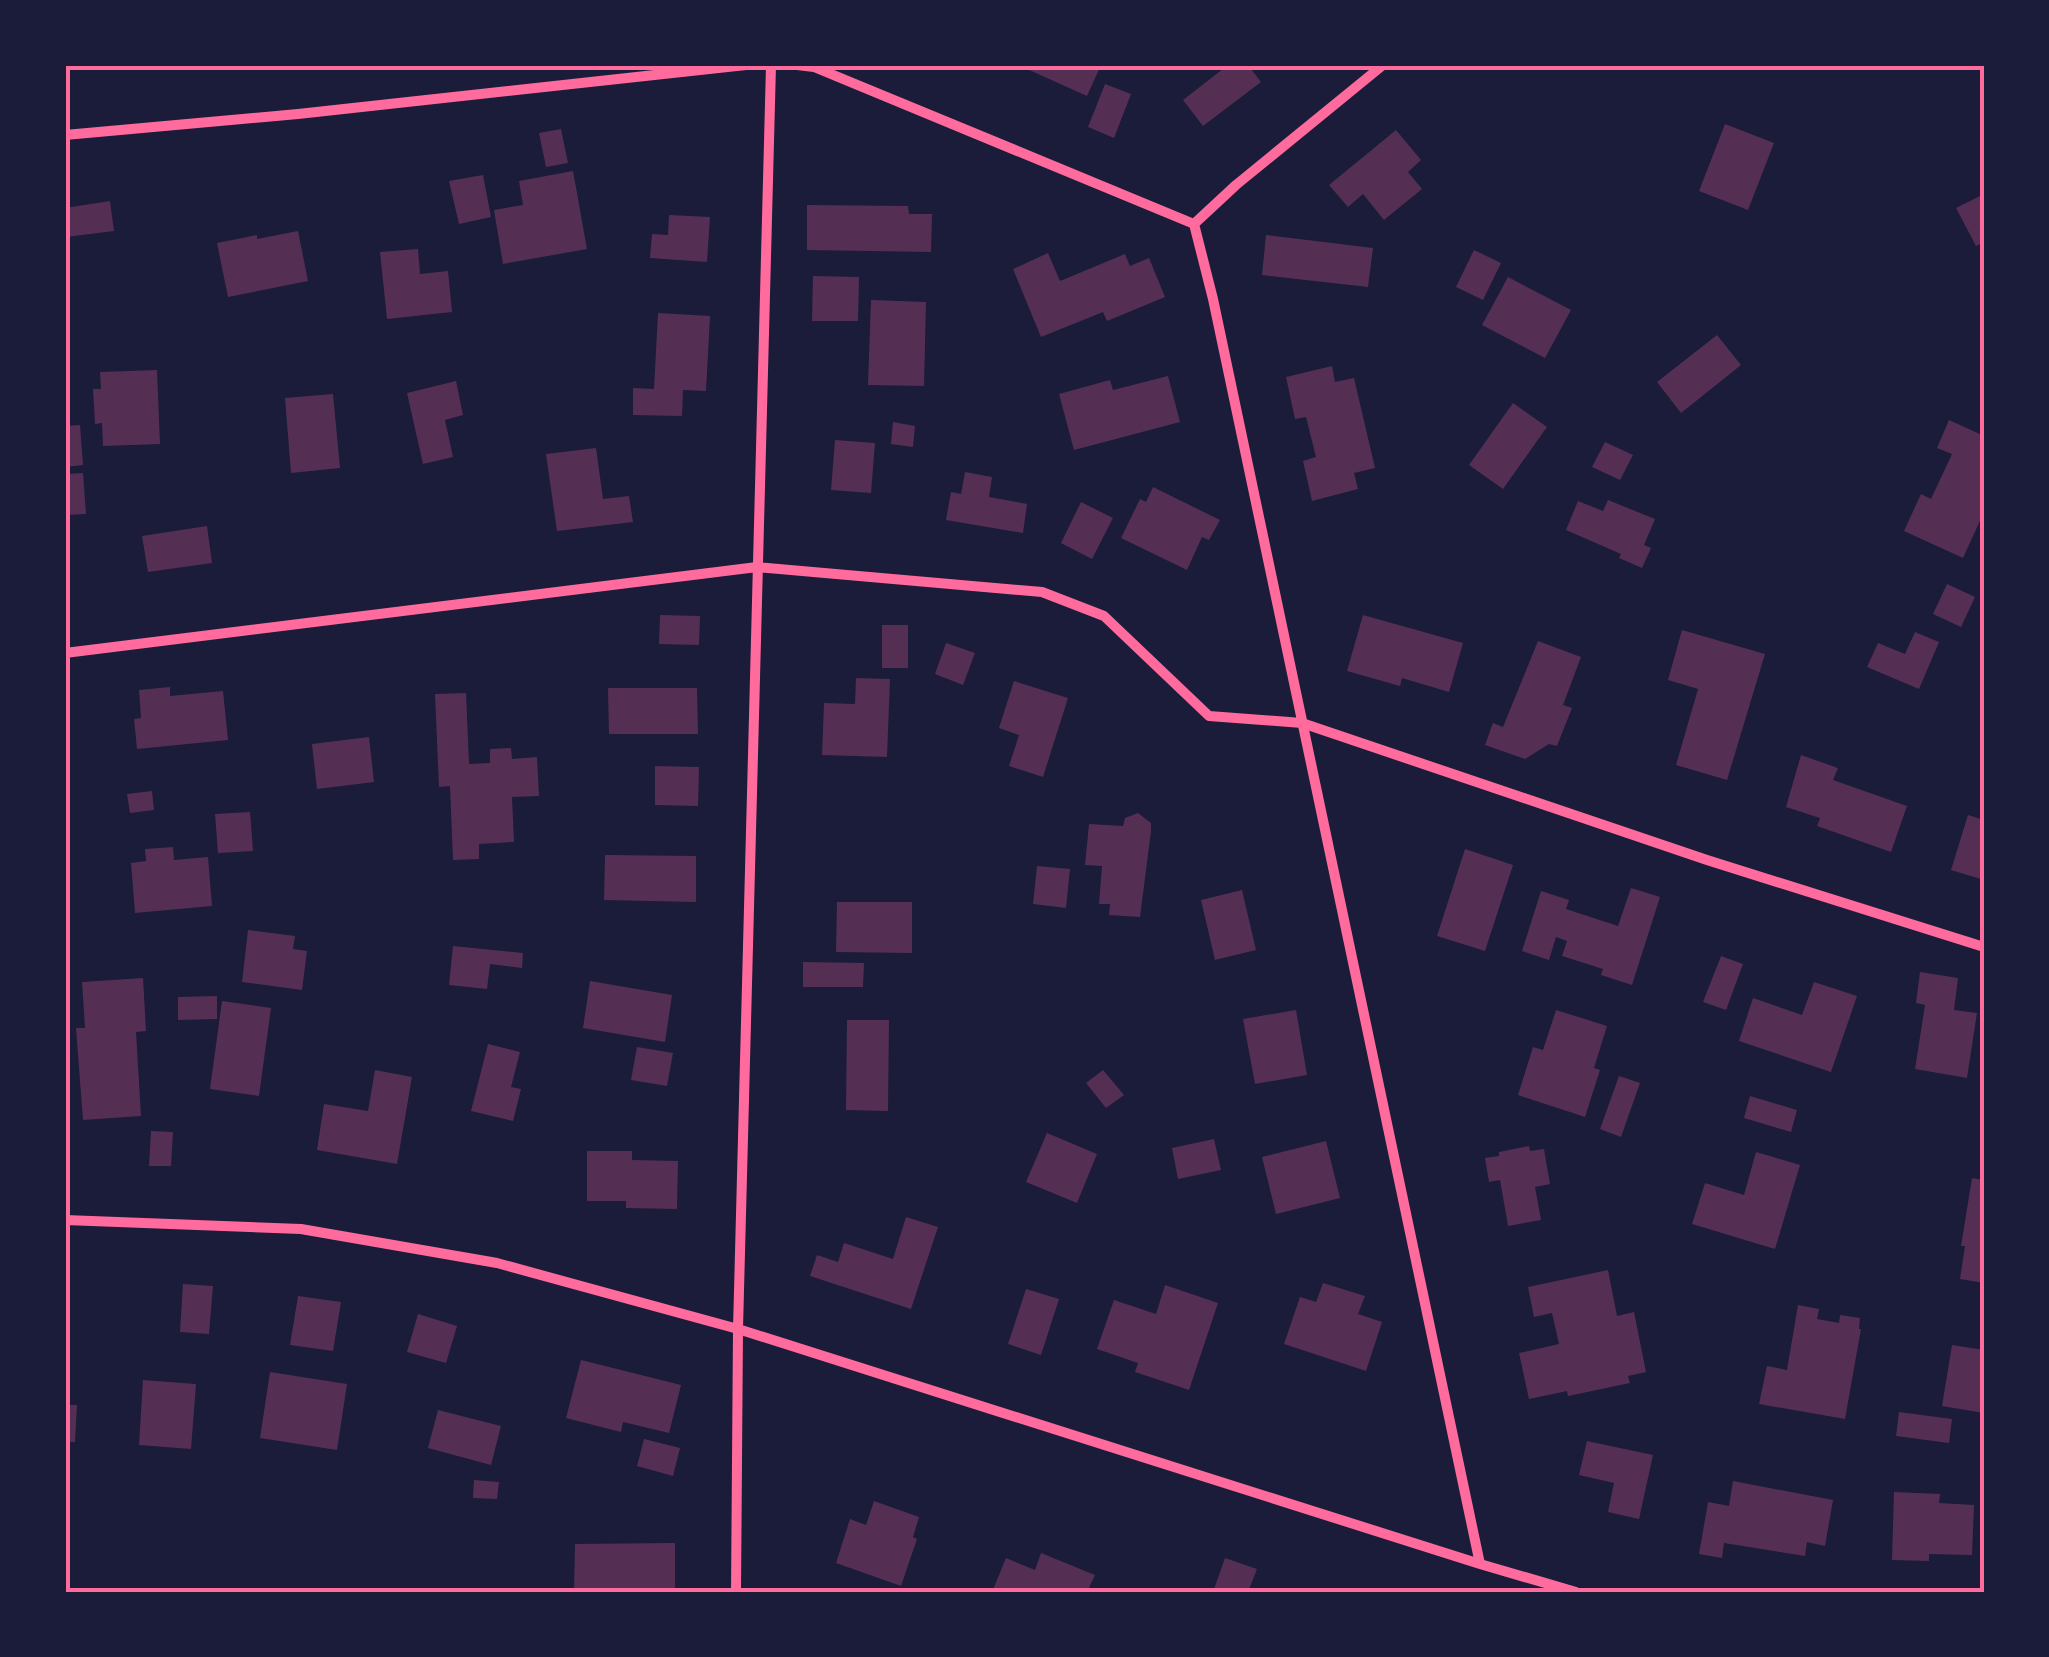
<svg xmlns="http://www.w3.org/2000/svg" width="2049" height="1657" viewBox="0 0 2049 1657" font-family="'Varela Round',sans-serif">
<rect width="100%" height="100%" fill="#1b1b3a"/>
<path fill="#542f53" d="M 1018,65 L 1101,65 L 1087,96 Z
M 1228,65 L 1248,65 L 1261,82 L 1203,126 L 1183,100 Z
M 1105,84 L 1131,94 L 1114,138 L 1088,127 Z
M 1725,124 L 1774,143 L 1748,210 L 1699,191 Z
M 561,129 L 568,163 L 546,167 L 539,133 Z
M 1396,130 L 1421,160 L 1408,172 L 1422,189 L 1384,220 L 1363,194 L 1348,207 L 1329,185 Z
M 573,171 L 587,249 L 503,264 L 494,210 L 523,205 L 519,181 Z
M 483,175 L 491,217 L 459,224 L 449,181 Z
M 1984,194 L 1984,242 L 1976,246 L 1956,208 Z
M 110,201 L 114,231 L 66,237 L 65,208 Z
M 807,205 L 908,206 L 909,214 L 932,214 L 931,252 L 807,250 Z
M 669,215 L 710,217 L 707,262 L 650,258 L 652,234 L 668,235 Z
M 298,231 L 308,281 L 228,297 L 217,243 L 257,235 L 257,239 Z
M 1266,235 L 1373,248 L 1368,287 L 1262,275 Z
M 418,249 L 420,274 L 448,271 L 452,312 L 387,319 L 380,252 Z
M 1474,250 L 1501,263 L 1483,300 L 1456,287 Z
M 1048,253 L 1060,281 L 1125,254 L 1130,266 L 1149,258 L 1165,297 L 1107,321 L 1103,312 L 1041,337 L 1013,269 Z
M 813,276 L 859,277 L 858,321 L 812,321 Z
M 1508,277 L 1571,310 L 1545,358 L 1482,325 Z
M 871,300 L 926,302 L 924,386 L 868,385 Z
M 658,313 L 710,316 L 706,391 L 683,390 L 682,416 L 633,415 L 633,388 L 654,389 Z
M 1717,335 L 1741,365 L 1681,413 L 1657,382 Z
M 1332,366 L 1335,382 L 1354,378 L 1375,468 L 1354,473 L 1358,489 L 1312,501 L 1303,461 L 1316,457 L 1306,417 L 1295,419 L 1286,377 Z
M 157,370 L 160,444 L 103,446 L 102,423 L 95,424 L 93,389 L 101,389 L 100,372 Z
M 1168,376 L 1180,422 L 1074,450 L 1059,394 L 1110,380 L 1113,390 Z
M 456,381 L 463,415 L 445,420 L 453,457 L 423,464 L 407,393 Z
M 333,394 L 340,468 L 291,473 L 285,398 Z
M 1513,403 L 1547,427 L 1503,489 L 1469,465 Z
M 1949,420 L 1984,436 L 1984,512 L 1963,558 L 1904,531 L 1921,494 L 1931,499 L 1952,454 L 1937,448 Z
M 893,422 L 915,426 L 913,447 L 891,444 Z
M 80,425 L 83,465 L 65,467 L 65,426 Z
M 835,440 L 875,443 L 871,493 L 831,490 Z
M 1605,442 L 1633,455 L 1620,480 L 1592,467 Z
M 596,448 L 603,499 L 629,496 L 633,522 L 557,531 L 546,454 Z
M 965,472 L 992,477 L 989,497 L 1027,504 L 1023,533 L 946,520 L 951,492 L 961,494 Z
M 83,473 L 86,514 L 65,515 L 65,474 Z
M 1153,487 L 1220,520 L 1209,540 L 1202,537 L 1187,570 L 1121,538 L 1140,499 L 1146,502 Z
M 1608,500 L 1655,519 L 1644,545 L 1651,548 L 1642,568 L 1619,558 L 1621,554 L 1566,530 L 1578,501 L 1603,511 Z
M 1081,502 L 1113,518 L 1092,559 L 1061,543 Z
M 207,526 L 212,563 L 148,572 L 142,536 Z
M 1947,584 L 1975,597 L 1961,627 L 1933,614 Z
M 660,615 L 700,616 L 699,645 L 659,644 Z
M 1363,615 L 1463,643 L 1449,692 L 1402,678 L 1400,686 L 1347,671 Z
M 882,625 L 908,625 L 908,668 L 882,668 Z
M 1682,630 L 1765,654 L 1727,780 L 1676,765 L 1698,689 L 1668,680 Z
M 1915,632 L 1939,642 L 1919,689 L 1867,667 L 1878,643 L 1905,654 Z
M 1538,641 L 1581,657 L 1563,705 L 1572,708 L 1557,746 L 1549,744 L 1525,759 L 1485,745 L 1493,723 L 1503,727 Z
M 946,643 L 975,653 L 963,685 L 935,674 Z
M 856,678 L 890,679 L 887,757 L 822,755 L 824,703 L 855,704 Z
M 1014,681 L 1068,698 L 1043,777 L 1009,766 L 1019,735 L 999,728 Z
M 170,687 L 170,696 L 223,691 L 228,740 L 137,749 L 134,719 L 141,718 L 139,690 Z
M 608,688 L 697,688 L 698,734 L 609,734 Z
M 466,693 L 469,764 L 490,763 L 490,749 L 511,748 L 512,759 L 537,757 L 539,796 L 512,797 L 514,842 L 479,844 L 479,859 L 453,860 L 450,786 L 439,787 L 435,694 Z
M 369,737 L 374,782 L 317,789 L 312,744 Z
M 1801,755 L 1838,768 L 1833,780 L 1907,806 L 1891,852 L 1817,826 L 1820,818 L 1786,807 Z
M 655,766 L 699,767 L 698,806 L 655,805 Z
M 152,791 L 154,810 L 130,813 L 127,794 Z
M 250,812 L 253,851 L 218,853 L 215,814 Z
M 1138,813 L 1151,823 L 1151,831 L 1140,917 L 1109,915 L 1110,904 L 1099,904 L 1102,866 L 1085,865 L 1089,824 L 1123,826 L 1125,818 Z
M 1968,815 L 1984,820 L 1984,880 L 1951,870 Z
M 173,847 L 174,860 L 208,857 L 212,906 L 135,913 L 131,863 L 146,861 L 145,849 Z
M 1465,849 L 1513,865 L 1485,951 L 1437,936 Z
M 605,855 L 696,856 L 696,902 L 604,900 Z
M 1037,866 L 1070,869 L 1066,908 L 1033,904 Z
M 1631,888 L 1660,897 L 1632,985 L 1601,975 L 1603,969 L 1562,956 L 1567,941 L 1556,937 L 1549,960 L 1522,951 L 1541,891 L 1569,900 L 1566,909 L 1618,926 Z
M 1242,890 L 1256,950 L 1215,960 L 1201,900 Z
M 837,902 L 912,902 L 912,953 L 836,952 Z
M 248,930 L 295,936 L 293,949 L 307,951 L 302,990 L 242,982 Z
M 453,946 L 523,953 L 522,968 L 490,964 L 487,989 L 449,985 Z
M 1721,956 L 1743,964 L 1726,1010 L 1703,1002 Z
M 803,962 L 864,963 L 863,987 L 803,987 Z
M 1920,972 L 1958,978 L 1954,1010 L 1977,1013 L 1967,1078 L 1915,1069 L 1925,1005 L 1916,1003 Z
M 143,978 L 146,1031 L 136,1032 L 141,1116 L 83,1120 L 76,1028 L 85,1028 L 82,982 Z
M 590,981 L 672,995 L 665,1042 L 583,1028 Z
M 1814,982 L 1857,996 L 1831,1072 L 1739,1041 L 1753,998 L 1802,1015 Z
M 217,996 L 217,1019 L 178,1020 L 178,997 Z
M 222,1001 L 271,1008 L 259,1096 L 210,1089 Z
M 1296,1010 L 1307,1075 L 1255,1084 L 1243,1019 Z
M 1556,1010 L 1607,1026 L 1594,1068 L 1600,1070 L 1585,1117 L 1518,1095 L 1533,1047 L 1543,1050 Z
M 847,1020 L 889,1020 L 888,1111 L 846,1110 Z
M 488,1044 L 520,1052 L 511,1087 L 521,1089 L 513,1121 L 471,1111 Z
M 637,1047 L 673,1053 L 667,1086 L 631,1080 Z
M 375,1070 L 412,1077 L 397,1164 L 317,1150 L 324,1104 L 368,1111 Z
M 1103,1070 L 1124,1095 L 1106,1108 L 1086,1083 Z
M 1619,1076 L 1640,1083 L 1621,1137 L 1600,1129 Z
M 1750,1096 L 1797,1110 L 1791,1132 L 1744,1118 Z
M 151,1131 L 173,1132 L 171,1166 L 149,1166 Z
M 1047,1133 L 1097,1154 L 1077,1203 L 1026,1182 Z
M 1214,1139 L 1221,1170 L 1178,1179 L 1172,1148 Z
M 1326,1141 L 1340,1198 L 1276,1214 L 1262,1157 Z
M 1529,1146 L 1530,1151 L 1544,1149 L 1550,1184 L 1535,1187 L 1541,1220 L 1508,1226 L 1500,1180 L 1489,1182 L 1485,1158 L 1499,1156 L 1499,1152 Z
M 587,1151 L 632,1151 L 632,1160 L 678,1161 L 677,1209 L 626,1208 L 626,1201 L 587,1201 Z
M 1756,1152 L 1800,1165 L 1775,1249 L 1692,1224 L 1705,1183 L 1744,1195 Z
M 1972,1178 L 1984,1180 L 1984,1283 L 1960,1279 L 1965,1246 L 1961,1246 Z
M 906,1217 L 938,1227 L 911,1309 L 810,1276 L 817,1255 L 838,1262 L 844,1243 L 893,1259 Z
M 1608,1270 L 1617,1316 L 1634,1312 L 1646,1372 L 1628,1376 L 1630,1383 L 1568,1396 L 1567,1391 L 1529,1399 L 1519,1353 L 1559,1344 L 1552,1313 L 1534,1317 L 1528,1287 Z
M 1323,1283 L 1365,1296 L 1358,1314 L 1382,1322 L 1366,1371 L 1284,1344 L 1300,1297 L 1316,1302 Z
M 183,1284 L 213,1286 L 209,1334 L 180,1332 Z
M 1165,1285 L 1218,1303 L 1189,1390 L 1135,1372 L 1138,1363 L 1097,1349 L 1114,1300 L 1156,1314 Z
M 1026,1289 L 1059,1299 L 1041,1355 L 1008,1344 Z
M 298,1296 L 341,1302 L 333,1351 L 290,1345 Z
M 1798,1305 L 1819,1309 L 1817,1319 L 1839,1323 L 1840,1315 L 1860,1318 L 1859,1329 L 1861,1329 L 1845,1419 L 1759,1404 L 1767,1366 L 1787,1370 Z
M 418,1314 L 457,1326 L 446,1363 L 407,1352 Z
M 1952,1345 L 1984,1350 L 1984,1413 L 1942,1406 Z
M 581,1360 L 681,1385 L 669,1433 L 623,1422 L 621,1432 L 566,1418 Z
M 270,1372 L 347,1384 L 337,1450 L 260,1438 Z
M 143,1380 L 196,1384 L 191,1449 L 139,1445 Z
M 65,1405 L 77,1405 L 75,1442 L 65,1442 Z
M 438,1410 L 501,1426 L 491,1465 L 428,1448 Z
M 1899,1412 L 1952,1419 L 1949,1443 L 1896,1436 Z
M 644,1439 L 680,1448 L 673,1476 L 637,1466 Z
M 1587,1441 L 1653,1455 L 1639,1519 L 1608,1512 L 1614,1483 L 1579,1475 Z
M 474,1480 L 499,1482 L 497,1499 L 473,1498 Z
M 1733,1481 L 1833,1500 L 1825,1546 L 1807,1542 L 1805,1556 L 1724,1543 L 1722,1558 L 1699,1554 L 1708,1502 L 1729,1506 Z
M 1894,1492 L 1940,1494 L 1939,1503 L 1974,1505 L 1972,1555 L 1929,1554 L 1929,1561 L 1892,1560 Z
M 874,1501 L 919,1517 L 913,1537 L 917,1539 L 901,1586 L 836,1563 L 850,1519 L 866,1525 Z
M 675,1543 L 675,1590 L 574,1592 L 575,1544 Z
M 1041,1553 L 1095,1575 L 1087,1592 L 992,1592 L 1006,1558 L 1035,1570 Z
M 1225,1558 L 1257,1569 L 1248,1592 L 1213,1592 Z"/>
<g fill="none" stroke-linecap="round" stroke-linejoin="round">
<path stroke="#ff6b9d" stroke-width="10" d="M 797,65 L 814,67 L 1194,224 L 1236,185 L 1383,65
M 65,135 L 298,114 L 746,65
M 1194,224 L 1213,299 L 1480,1564
M 65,653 L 757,567 L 1042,592 L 1104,616 L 1209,716 L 1302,723 L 1707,860 L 1984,947
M 65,1220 L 301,1229 L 497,1263 L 738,1329 L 1480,1564 L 1576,1592
M 736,1592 L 738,1329 L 771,65"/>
</g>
<rect width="2049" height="1657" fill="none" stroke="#1b1b3a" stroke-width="135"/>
<rect x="68" y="68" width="1914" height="1522" fill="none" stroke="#ff6b9d" stroke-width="4"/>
</svg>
